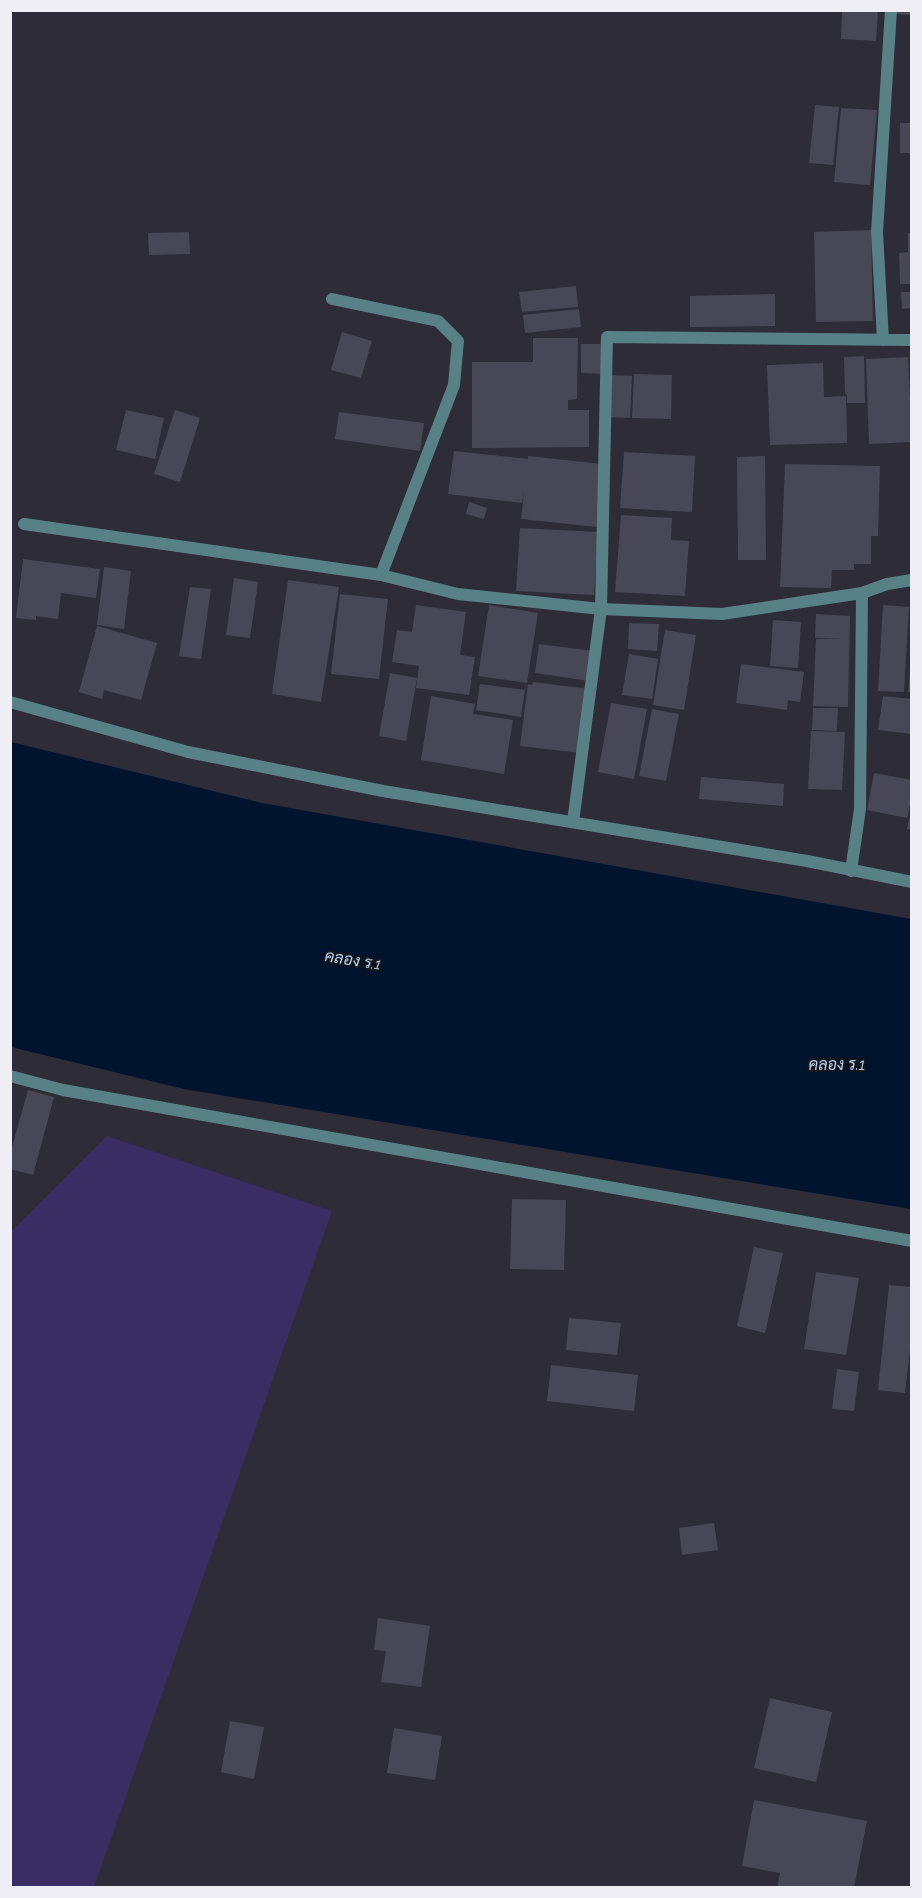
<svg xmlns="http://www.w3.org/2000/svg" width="922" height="1898" viewBox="0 0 922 1898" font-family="Raleway,Sarabun,sans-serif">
<rect width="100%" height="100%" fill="#2d2c38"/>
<path fill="#382e64" d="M 107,1136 L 332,1211 L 94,1887 L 11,1887 L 11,1228 L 13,1230 Z"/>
<path fill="#00142e" d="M 11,742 L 262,803 L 911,919 L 911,1209 L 184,1089 L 11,1047 Z"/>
<path fill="#484755" d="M 842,10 L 878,10 L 876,41 L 841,39 Z
M 896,10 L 912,10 L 912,15 L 896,14 Z
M 815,105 L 839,107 L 833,165 L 809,163 Z
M 841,108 L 877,110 L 870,185 L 834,182 Z
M 900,123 L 912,123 L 912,153 L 900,153 Z
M 871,230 L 873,321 L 816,322 L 814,232 Z
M 189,232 L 190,254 L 149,255 L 148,233 Z
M 912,232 L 912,284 L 900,284 L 899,253 L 908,252 L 908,233 Z
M 576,286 L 578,307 L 522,312 L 519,292 Z
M 901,292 L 912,292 L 912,308 L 902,309 Z
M 775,294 L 775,326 L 690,327 L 690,296 Z
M 579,309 L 581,327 L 525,333 L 523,315 Z
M 342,332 L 372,341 L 361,378 L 331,370 Z
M 533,338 L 578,338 L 577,399 L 568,400 L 568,410 L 589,410 L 589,447 L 472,448 L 472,362 L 533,362 Z
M 581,344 L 606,344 L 605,374 L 581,373 Z
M 864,356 L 865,403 L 847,403 L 847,394 L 845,394 L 844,357 Z
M 908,357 L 912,442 L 869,444 L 866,359 Z
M 823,363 L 824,397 L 846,396 L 847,443 L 770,445 L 767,365 Z
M 634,374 L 672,375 L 671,419 L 632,418 Z
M 608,375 L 632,376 L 630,418 L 606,417 Z
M 126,410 L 164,418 L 155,459 L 116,450 Z
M 175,410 L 200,418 L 180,482 L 154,474 Z
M 339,412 L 424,423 L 420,451 L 335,439 Z
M 454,451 L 528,459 L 528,456 L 602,464 L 597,527 L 521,519 L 524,491 L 522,503 L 448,494 Z
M 624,452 L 695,456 L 692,512 L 620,508 Z
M 765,456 L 766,560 L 738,560 L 737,457 Z
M 785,464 L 880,466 L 878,536 L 871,536 L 871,564 L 854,564 L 854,570 L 832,570 L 831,588 L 780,587 Z
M 469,502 L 487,508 L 484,519 L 466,514 Z
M 621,515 L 672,518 L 671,540 L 689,541 L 685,596 L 615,592 Z
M 520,528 L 598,532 L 594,595 L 516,591 Z
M 23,559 L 100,569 L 96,598 L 61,593 L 58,619 L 36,616 L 36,620 L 16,618 Z
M 104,567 L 131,571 L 124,629 L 97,625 Z
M 234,578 L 258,582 L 250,638 L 226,635 Z
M 288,580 L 339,587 L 321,702 L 272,694 Z
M 190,587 L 211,589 L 201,659 L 179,656 Z
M 340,594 L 388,599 L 379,679 L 331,674 Z
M 416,605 L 466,612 L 460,655 L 475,657 L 469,695 L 416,688 L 419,666 L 392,662 L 397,630 L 412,632 Z
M 489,605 L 538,613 L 527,683 L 478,676 Z
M 883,605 L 909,607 L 904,692 L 878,691 Z
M 816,614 L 850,616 L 848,707 L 813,706 L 816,639 L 841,639 L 815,638 Z
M 773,620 L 801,622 L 798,668 L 770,666 Z
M 629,623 L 659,624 L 657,651 L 628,649 Z
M 97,626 L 157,643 L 141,700 L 104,690 L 102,699 L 79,692 Z
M 665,630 L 696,635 L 684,710 L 653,705 Z
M 539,644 L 594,651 L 590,681 L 535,673 Z
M 629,654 L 658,659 L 652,699 L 622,695 Z
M 741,664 L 804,672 L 800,702 L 788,700 L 787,710 L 736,703 Z
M 910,669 L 912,669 L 912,692 L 908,692 Z
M 390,673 L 417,678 L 406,741 L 379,736 Z
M 533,682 L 589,689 L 581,753 L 520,746 L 528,684 L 532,685 Z
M 480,684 L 525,690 L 521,717 L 476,710 Z
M 431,696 L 475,704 L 473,714 L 513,720 L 504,774 L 421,760 Z
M 883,696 L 912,699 L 912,734 L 878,730 Z
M 611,703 L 647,709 L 634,779 L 598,772 Z
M 813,708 L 838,708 L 837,731 L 812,730 Z
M 652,709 L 679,714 L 666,781 L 639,776 Z
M 811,731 L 845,732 L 842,790 L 808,789 Z
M 874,773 L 912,780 L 912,796 L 907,818 L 867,810 Z
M 701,777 L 784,784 L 783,806 L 699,799 Z
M 911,811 L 912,812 L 912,830 L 907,829 Z
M 28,1090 L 54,1097 L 33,1175 L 10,1169 L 10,1154 Z
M 512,1199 L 566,1200 L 564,1270 L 510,1269 Z
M 754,1247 L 783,1253 L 765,1333 L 737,1326 Z
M 816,1272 L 859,1278 L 846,1355 L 804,1349 Z
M 889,1285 L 912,1287 L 912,1332 L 905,1393 L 878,1390 Z
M 569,1318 L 621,1323 L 617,1355 L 566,1350 Z
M 551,1365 L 638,1375 L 634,1411 L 547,1401 Z
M 837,1369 L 859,1372 L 854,1411 L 832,1409 Z
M 714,1523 L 718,1550 L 682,1555 L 679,1528 Z
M 378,1618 L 430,1626 L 421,1687 L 381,1682 L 386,1651 L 374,1650 Z
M 770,1698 L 832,1712 L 816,1782 L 754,1768 Z
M 230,1721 L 264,1727 L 254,1779 L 221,1772 Z
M 394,1728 L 442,1736 L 435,1780 L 387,1773 Z
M 754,1800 L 867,1821 L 854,1888 L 777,1888 L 780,1873 L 742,1866 Z"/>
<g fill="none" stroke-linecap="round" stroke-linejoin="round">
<path stroke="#588185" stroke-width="12" d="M 332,299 L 438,321 L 458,341 L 454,385 L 381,575
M 883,340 L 877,232 L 891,10
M 24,524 L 381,575 L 458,594 L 601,609 L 722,614 L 862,593 L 887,584 L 912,580
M 10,702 L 188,752 L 383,791 L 807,861 L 912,882
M 573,822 L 601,609 L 607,337 L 912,340
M 851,871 L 860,809 L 862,593
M 10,1076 L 63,1090 L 912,1241"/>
</g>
<g text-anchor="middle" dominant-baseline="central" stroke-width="4.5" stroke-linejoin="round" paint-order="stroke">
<g font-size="16" font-style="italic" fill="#b6d1f1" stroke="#15151b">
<text transform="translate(353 960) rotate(9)">คลอง ร.1</text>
<text x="837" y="1064">คลอง ร.1</text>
</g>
</g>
<rect width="922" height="1898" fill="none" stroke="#efeef7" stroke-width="24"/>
</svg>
